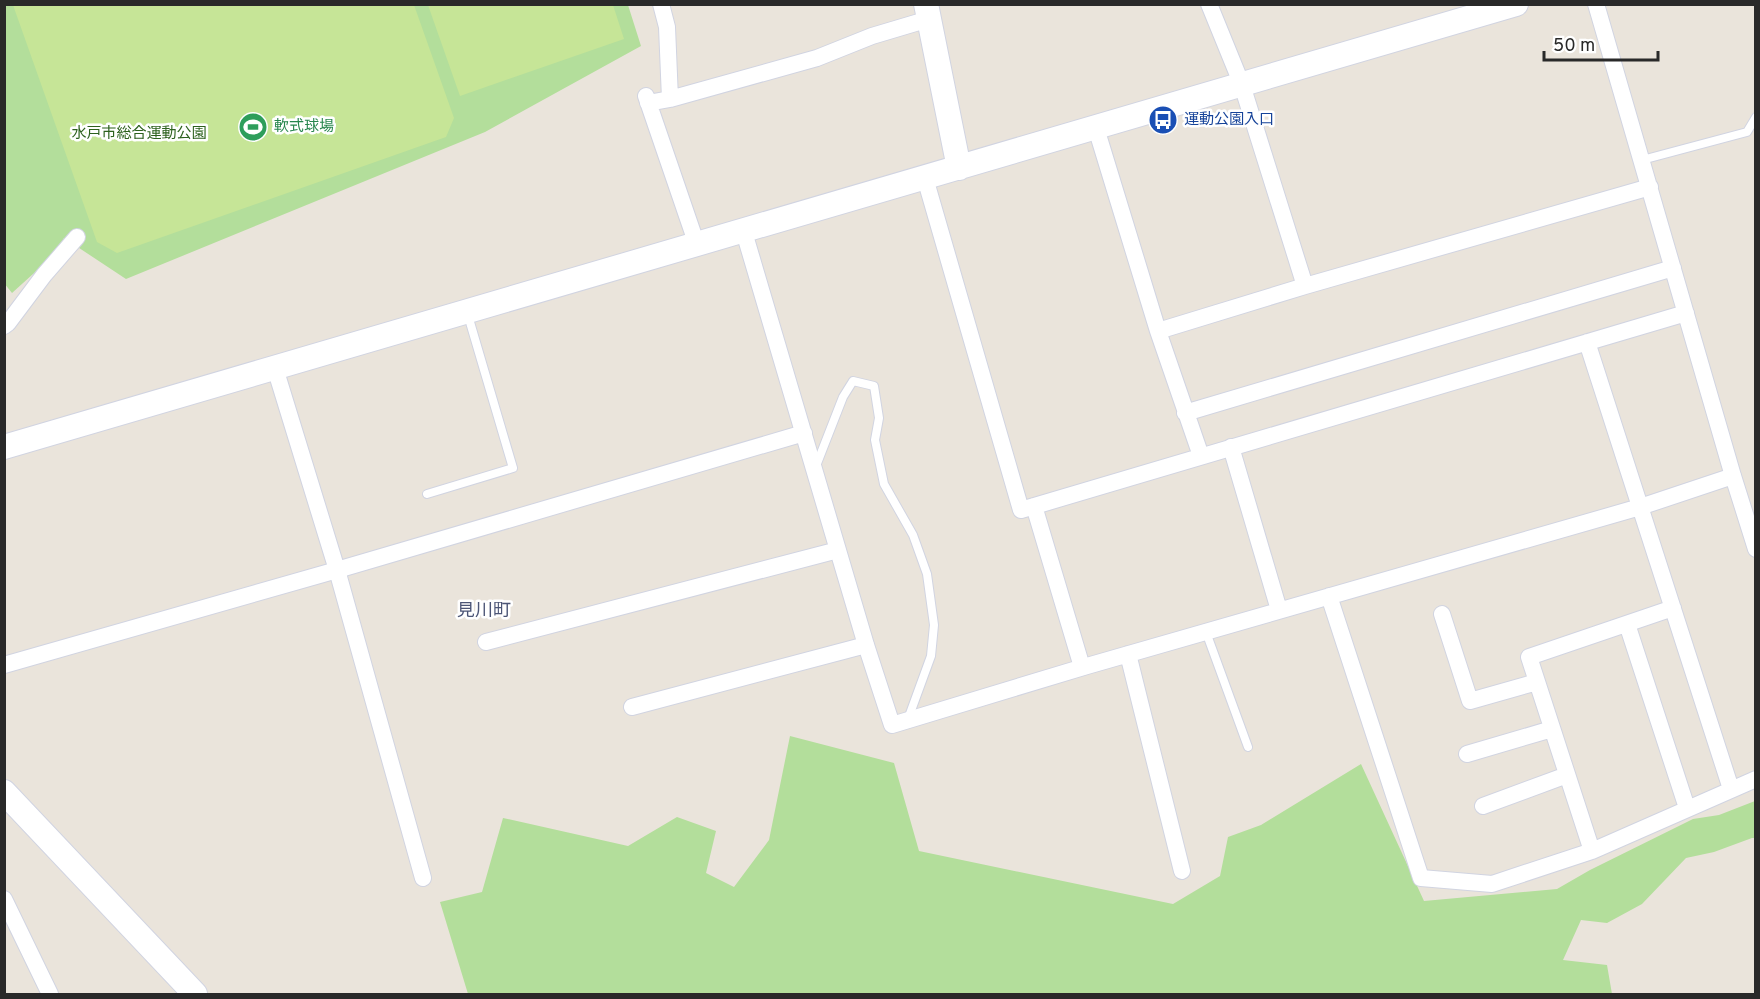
<svg xmlns="http://www.w3.org/2000/svg" width="1760" height="999" viewBox="0 0 1760 999" font-family="Overpass,'Noto Sans JP',sans-serif">
<rect width="100%" height="100%" fill="#eae4db"/>
<path fill="#b3de9b" d="M 4,5 L 628,5 L 641,46 L 485,132 L 126,279 L 64,238 L 54,255 L 12,293 L 4,283 Z
M 790,736 L 894,763 L 919,851 L 1173,904 L 1220,876 L 1228,837 L 1261,825 L 1361,764 L 1424,901 L 1557,889 L 1590,870 L 1693,819 L 1719,815 L 1755,801 L 1755,838 L 1752,838 L 1714,852 L 1686,858 L 1642,904 L 1607,923 L 1581,920 L 1563,960 L 1607,965 L 1612,994 L 468,994 L 440,902 L 482,892 L 503,818 L 628,846 L 677,817 L 716,831 L 706,873 L 734,887 L 769,840 Z"/>
<path fill="#c6e597" d="M 13,5 L 414,5 L 454,118 L 446,137 L 117,253 L 97,242 Z
M 428,5 L 613,5 L 624,39 L 460,96 Z"/>
<g fill="none" stroke-linecap="round" stroke-linejoin="round">
<g stroke="#d1d4e1" stroke-width="10">
<path id="lane" d="M 1642,160 L 1747,132 L 1756,117
M 816,466 L 843,397 L 853,381 L 874,386 L 879,418 L 875,440 L 884,484 L 913,535 L 927,574 L 934,625 L 931,656 L 908,719
M 427,494 L 513,468 L 467,312
M 1206,632 L 1248,747"/>
</g>
<g stroke="#d1d4e1" stroke-width="18">
<path id="street" d="M 661,4 L 667,27 L 670,99
M 1209,4 L 1242,85 L 1305,286
M 1596,4 L 1733,476 L 1756,549
M 646,96 L 697,245
M 648,103 L 670,99 L 817,58 L 872,36 L 929,19
M 1096,128 L 1158,331 L 1201,456
M 925,178 L 1021,510 L 1686,313
M 744,232 L 866,645 L 892,725 L 1087,666 L 1640,507 L 1733,476
M 4,326 L 8,323 L 44,275 L 77,237
M 1158,331 L 1305,286 L 1650,187
M 1587,342 L 1731,789
M 275,368 L 337,570 L 423,878
M 1185,413 L 1673,268
M 1231,447 L 1279,610
M 1034,506 L 1082,667
M 1329,596 L 1421,878 L 1492,884 L 1592,851 L 1756,779
M 1442,614 L 1470,701 L 1537,682
M 1627,624 L 1687,808
M 486,642 L 838,550
M 1128,654 L 1182,871
M 4,665 L 337,570 L 804,433
M 632,707 L 866,645
M 1467,754 L 1552,729
M 1483,806 L 1567,775
M 1592,851 L 1529,657 L 1673,608
M 4,899 L 50,994"/>
</g>
<g stroke="#d1d4e1" stroke-width="26">
<path id="secondary" d="M 926,4 L 959,168
M 4,447 L 1516,4
M 4,792 L 195,994"/>
</g>
<use href="#lane" stroke="#fff" stroke-width="8"/>
<use href="#street" stroke="#fff" stroke-width="16"/>
<use href="#secondary" stroke="#fff" stroke-width="24"/>
</g>
<defs>
<g id="bus-disc" transform="scale(1.5)"><circle r="9.5" fill="#1a4fb4" stroke="#fff"/><path d="M-5-6H5V4H4V6H2V4H-2V6H-4V4H-5ZM-3.5-4V0h7V-4ZM-3.5 1.2v1.5H-2V1.2ZM2 1.2v1.5H3.5V1.2Z" fill="#fff"/></g>
<g id="stadium-disc" transform="scale(1.5)"><circle r="9.5" fill="#2e9e5b" stroke="#fff"/><path d="M0-5a6.5 5 0 1 0 0 10a6.5 5 0 1 0 0-10ZM-3.5-1.8h7v3.6h-7Z" fill="#fff"/></g>
</defs>
<g fill-rule="evenodd">
<use href="#bus-disc" x="1163" y="120"/>
<use href="#stadium-disc" x="253" y="127"/>
</g>
<g text-anchor="middle" dominant-baseline="central" stroke-width="5" stroke-linejoin="round" paint-order="stroke">
<g font-size="15" fill="#164399" stroke="#fff" text-anchor="start">
<text x="1184" y="120">運動公園入口</text>
</g>
<g font-size="15" fill="#27864d" stroke="#fff" text-anchor="start">
<text x="274" y="127">軟式球場</text>
</g>
<g font-size="15" fill="#2d611e" stroke="#fff">
<text x="139" y="134">水戸市総合運動公園</text>
</g>
<g font-size="18" fill="#4c5576" stroke="#fff">
<text x="484" y="611">見川町</text>
</g>
</g>
<rect width="1760" height="999" fill="none" stroke="#292929" stroke-width="12"/>
<path d="M1544 51v9h114v-9" fill="none" stroke="#292929" stroke-width="3"/>
<text x="1553" y="51" font-size="18" fill="#292929" stroke="#ffffff" stroke-width="4.5" paint-order="stroke">50 m</text>
</svg>
